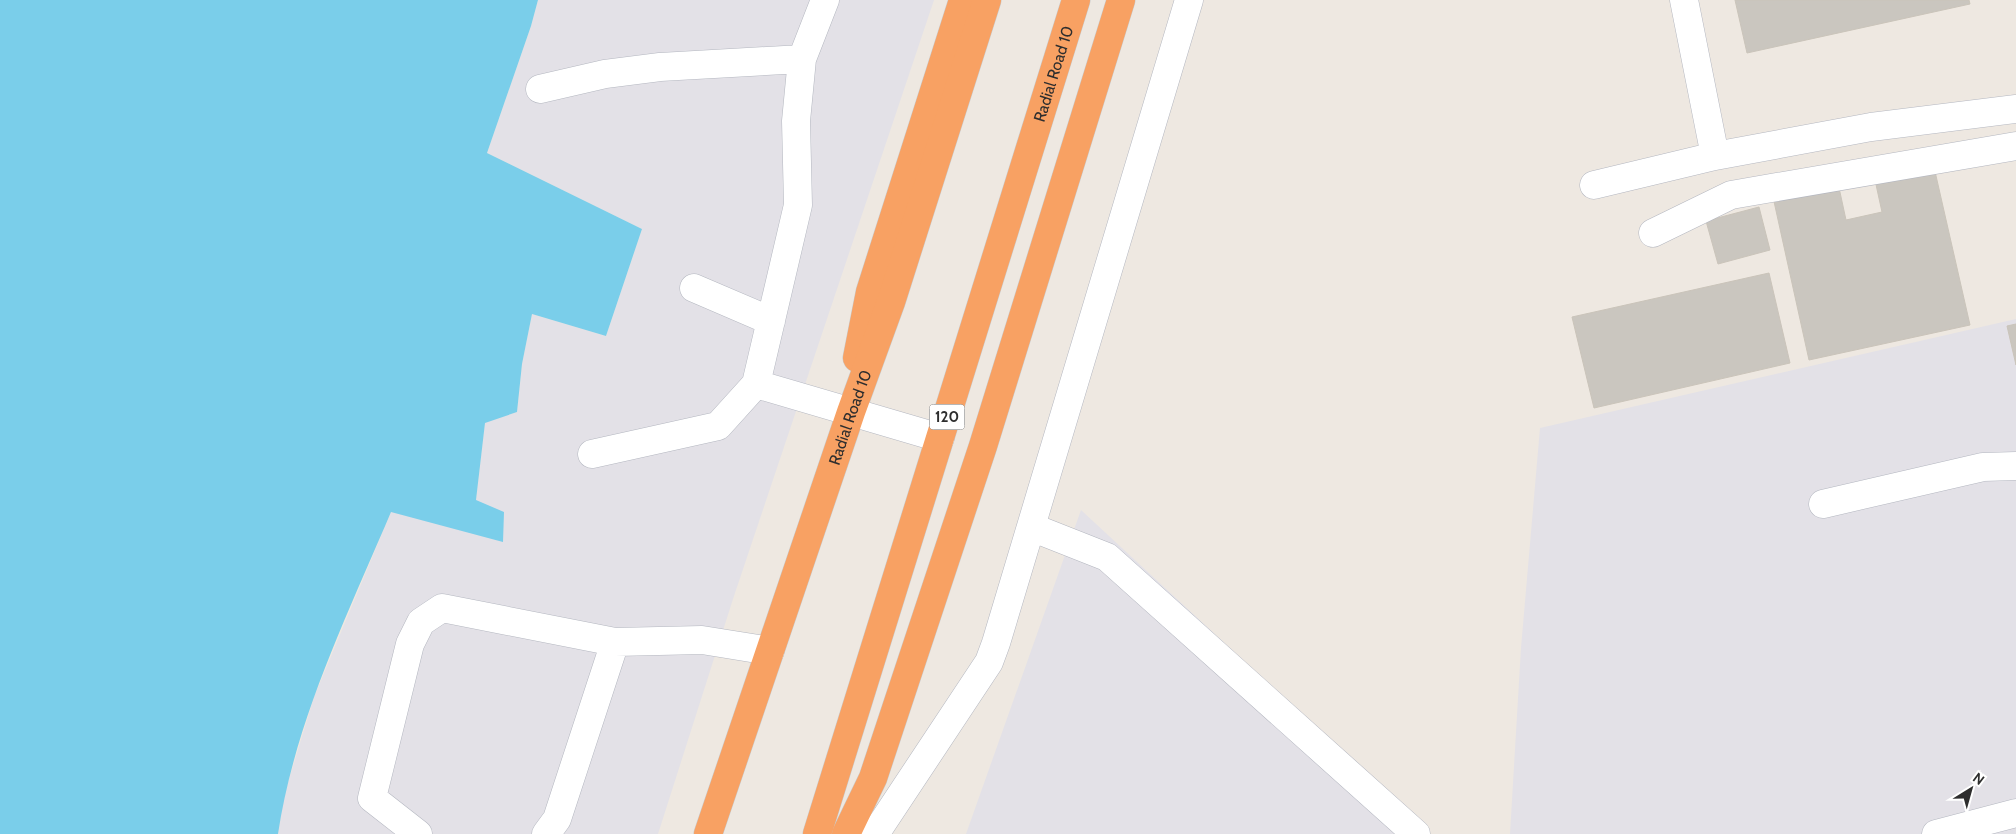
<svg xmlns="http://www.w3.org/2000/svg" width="2016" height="834" viewBox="0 0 2016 834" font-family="Cabin,sans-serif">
<rect width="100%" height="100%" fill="#eee8e1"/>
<path fill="#e3e1e7" d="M 538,0 L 934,0 L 733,599 L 658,834 L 278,834 L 283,799 L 314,697 L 391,512 L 476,500 L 485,422 L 517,412 L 522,364 L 532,314 L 606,336 L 642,229 L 487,153 L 531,26 Z
M 2016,319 L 2016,834 L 1510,834 L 1521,648 L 1540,428 Z
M 1081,510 L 1430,834 L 966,834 Z"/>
<path fill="#7aceea" d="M 0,0 L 538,0 L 531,26 L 487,153 L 642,229 L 606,336 L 532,314 L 522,364 L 517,412 L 485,423 L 476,500 L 504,512 L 503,542 L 391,512 C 347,616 295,721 278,834 L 0,834 Z"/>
<path fill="#cac6bf" stroke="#cac4ba" d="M 1735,0 L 1969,0 L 1970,4 L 1747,53 Z
M 1934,167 L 1970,325 L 1809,360 L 1773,197 L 1838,183 L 1846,220 L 1882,212 L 1875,180 Z
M 1759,207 L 1770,250 L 1718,264 L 1706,221 Z
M 1769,273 L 1790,363 L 1594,408 L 1572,317 Z
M 2016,324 L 2016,365 L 2007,326 Z"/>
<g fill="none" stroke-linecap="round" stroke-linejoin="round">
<g stroke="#b4b7c0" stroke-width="29">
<path id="minor" d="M 1684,0 L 1715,156
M 540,89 L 605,74 L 660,67 L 802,59
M 1594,185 L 1715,156 L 1871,127 L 2016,109
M 1653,233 L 1731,195 L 2016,146
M 694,288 L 771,321
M 756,384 L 940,438
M 592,454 L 718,426 L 756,384 L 798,205 L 796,121 L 802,59 L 825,0
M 1823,504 L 1983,467 L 2016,466
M 1031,527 L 1107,557 L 1416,834
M 418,834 L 372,798 L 410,644 L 421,622 L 442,608 L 615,642 L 702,640 L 770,651
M 546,834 L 557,819 L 615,642
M 875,834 L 989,662 L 996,643 L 1189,0
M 1936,834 L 2016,813"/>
</g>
<g stroke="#c9c9c9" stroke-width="29">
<g id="highway">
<path d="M 857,358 L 870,292 L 963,0"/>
<path id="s1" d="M 708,834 L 851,412 L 891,302 L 987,0"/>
<path id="s2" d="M 817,834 L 1076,0"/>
<path d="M 846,834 L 873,778 L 983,446 L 1121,0"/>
</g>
</g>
<use href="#minor" stroke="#fff" stroke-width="28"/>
<use href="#highway" stroke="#f8a163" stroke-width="28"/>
</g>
<g text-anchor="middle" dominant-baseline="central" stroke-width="4.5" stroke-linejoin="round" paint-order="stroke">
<rect fill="#fff" stroke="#6d6d6d" stroke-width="1" x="929.5" y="404.5" width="35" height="25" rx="4"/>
<g font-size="15" font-weight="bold" fill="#2e2e2e">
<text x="947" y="417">120</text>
</g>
<g font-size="16" fill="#2e2e2e" stroke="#fff">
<text stroke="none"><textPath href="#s2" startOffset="796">Radial Road 10</textPath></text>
<text stroke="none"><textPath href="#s1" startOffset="440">Radial Road 10</textPath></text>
</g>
</g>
<g transform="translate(1971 789) rotate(37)" stroke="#ffffff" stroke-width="4" paint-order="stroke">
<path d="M0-4L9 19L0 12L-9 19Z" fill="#2e2e2e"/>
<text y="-8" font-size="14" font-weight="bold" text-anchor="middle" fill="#2e2e2e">N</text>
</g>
</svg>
